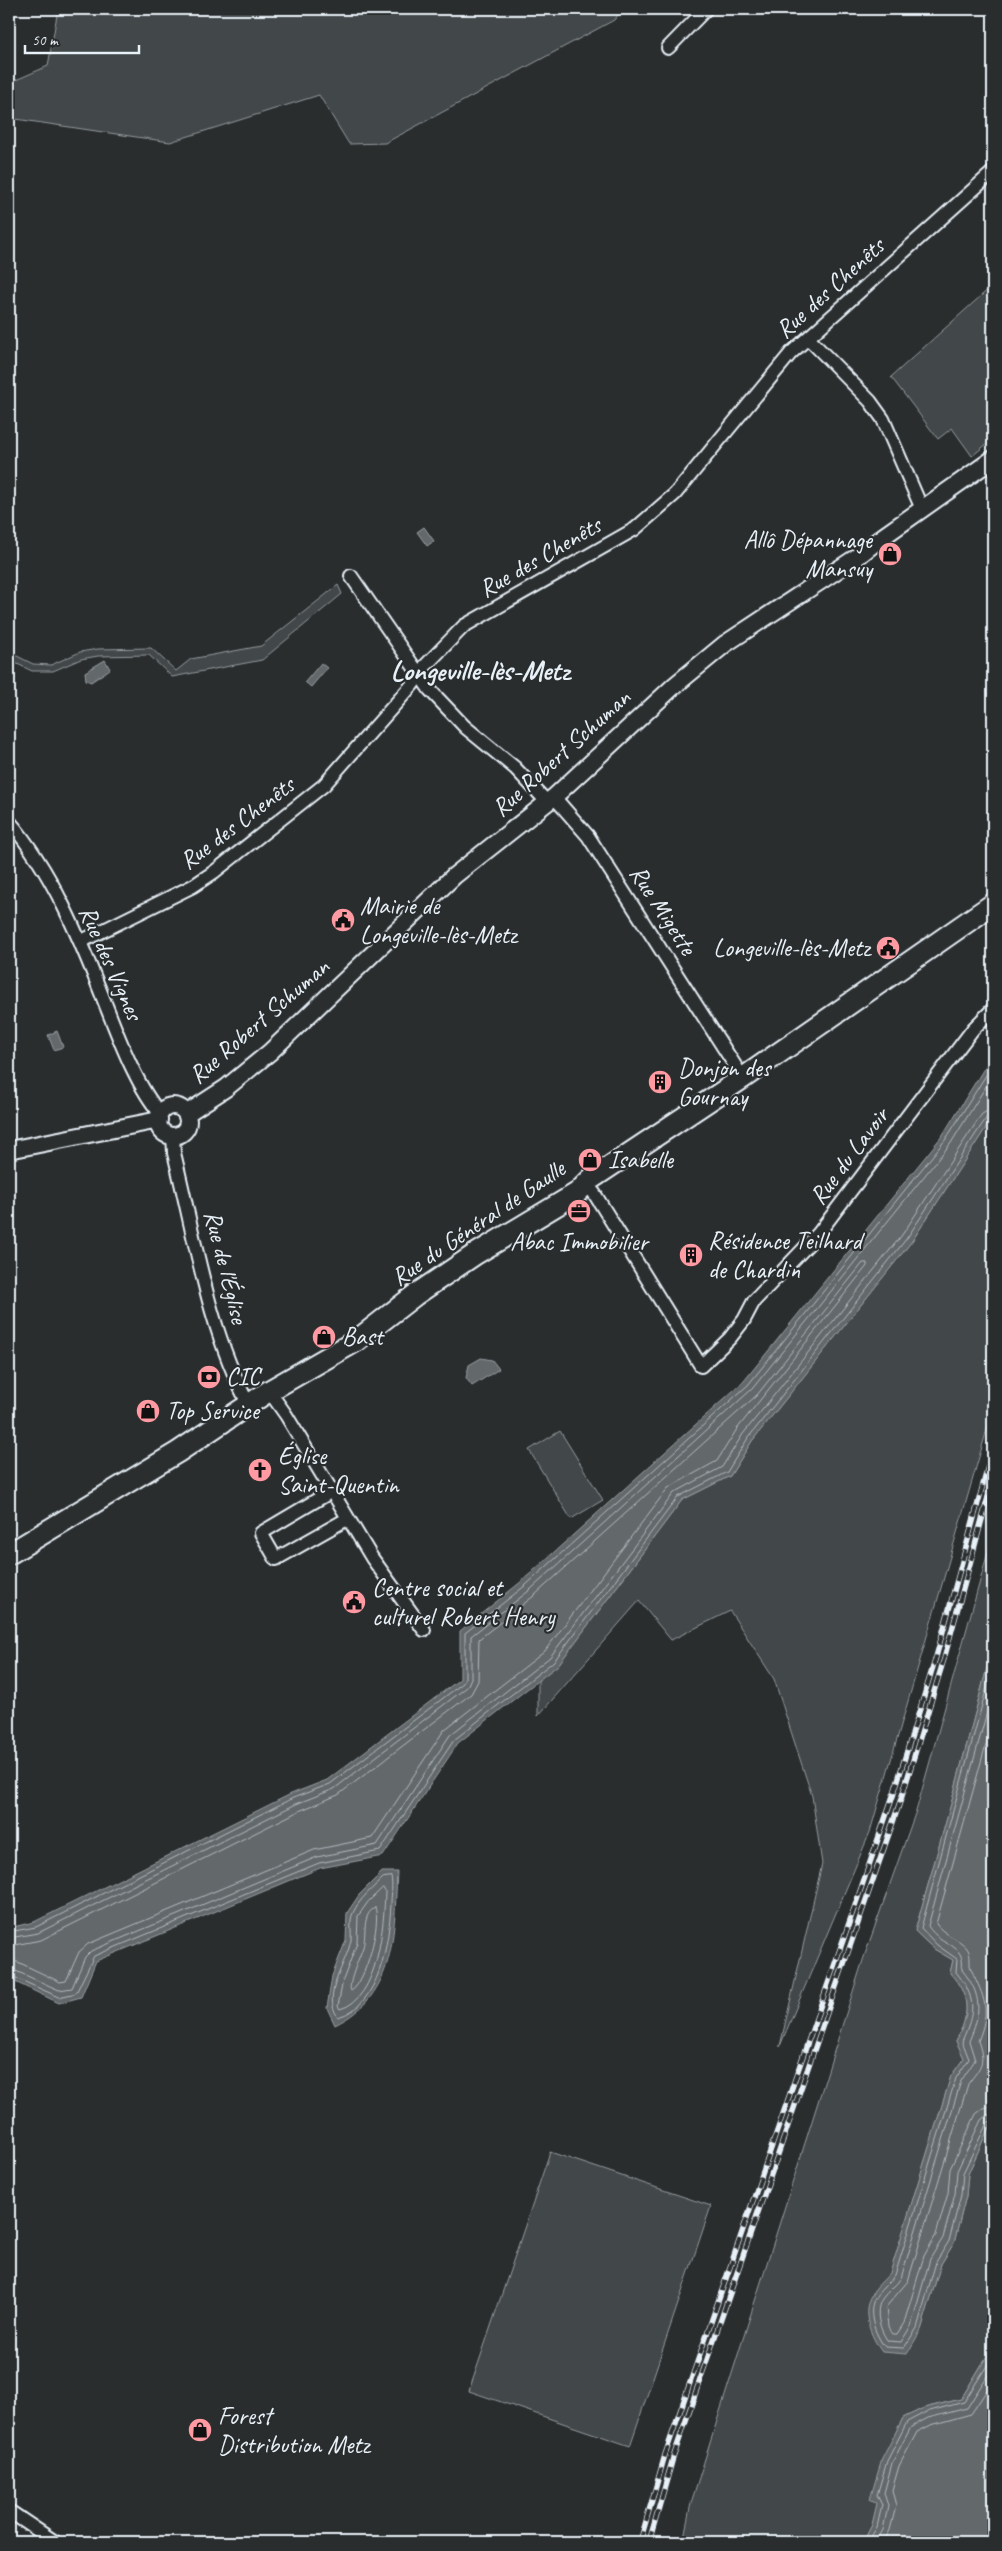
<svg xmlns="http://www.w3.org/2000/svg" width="1002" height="2551" viewBox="0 0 1002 2551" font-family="Caveat,sans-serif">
<rect width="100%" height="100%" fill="#2a2d2e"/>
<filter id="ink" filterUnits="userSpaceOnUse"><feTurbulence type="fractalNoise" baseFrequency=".02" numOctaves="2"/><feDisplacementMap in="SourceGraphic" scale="10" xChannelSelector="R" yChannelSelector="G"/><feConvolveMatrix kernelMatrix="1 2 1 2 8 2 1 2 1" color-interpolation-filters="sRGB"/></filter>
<g filter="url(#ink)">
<path fill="#424648" stroke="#959ca0" d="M 58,9 L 623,9 L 614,20 L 385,143 L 349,144 L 319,95 L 170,142 L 9,118 L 9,83 L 48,66 Z
M 993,285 L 993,439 L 972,456 L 952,428 L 938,439 L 891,377 Z
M 338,585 L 342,594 L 262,660 L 172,677 L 149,655 L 98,656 L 81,659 L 53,671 L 32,671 L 9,660 L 9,652 L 33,664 L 51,665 L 80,652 L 98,649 L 151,648 L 176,671 L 191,659 L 261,646 Z
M 993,1117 L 993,1409 L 870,1832 L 780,2046 L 822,1864 L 812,1796 L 774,1679 L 730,1611 L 671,1640 L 639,1601 L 538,1716 L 538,1680 L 558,1665 L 682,1500 L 730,1476 L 752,1441 L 912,1241 Z
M 560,1431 L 603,1500 L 571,1519 L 529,1450 Z
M 993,1534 L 993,1645 L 951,1804 L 915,1931 L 934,1949 L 953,1960 L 950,1973 C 971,1997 970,2014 956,2041 L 964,2058 L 951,2076 L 890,2274 L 871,2294 L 921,2330 L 941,2264 L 954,2243 L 966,2196 L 968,2174 L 993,2118 L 993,2346 L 961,2399 L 924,2408 L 903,2418 L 897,2430 L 872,2525 L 863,2542 L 683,2542 L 691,2503 L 863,1960 L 917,1808 Z
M 550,2152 L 711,2206 L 630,2446 L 469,2391 Z"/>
<path fill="#63686b" stroke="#989fa3" d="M 424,527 L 434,541 L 427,546 L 417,532 Z
M 105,660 L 110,669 L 91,682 L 86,680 L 85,672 Z
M 321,663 L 327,668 L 311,687 L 305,682 Z
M 57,1031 L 63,1047 L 54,1050 L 48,1035 Z
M 993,1054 L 993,1117 L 912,1241 L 752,1441 L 730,1476 L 682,1500 L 558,1665 L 458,1743 L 383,1856 L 320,1868 L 96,1961 L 81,1997 L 59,2003 L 9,1979 L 9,1928 L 34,1922 L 291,1794 L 327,1780 L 460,1679 L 460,1631 L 522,1581 L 744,1381 L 942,1136 Z
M 481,1358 L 492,1360 L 499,1369 L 472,1386 L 466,1378 L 469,1365 Z
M 993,1645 L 993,2118 L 968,2174 L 966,2196 L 954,2243 L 941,2264 L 921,2330 L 907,2354 L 882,2352 C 871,2337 860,2312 872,2294 C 876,2286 884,2280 890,2273 L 951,2076 L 964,2058 L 956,2041 C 970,2014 971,1997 950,1973 L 953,1960 L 934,1949 L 915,1931 L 951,1804 Z
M 382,1872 L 397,1872 C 394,1932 397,1995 335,2025 L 327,2008 L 332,1976 L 346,1940 L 347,1913 L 359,1895 Z
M 993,2346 L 993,2542 L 863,2542 L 872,2525 L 877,2503 L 870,2499 L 882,2459 L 903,2418 L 924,2408 L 961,2399 Z"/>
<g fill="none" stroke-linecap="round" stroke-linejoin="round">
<path stroke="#b3bac0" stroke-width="1" d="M 993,1665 L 921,1928 L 937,1945 L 957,1959 L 956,1972 C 977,1998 975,2012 962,2041 L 969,2059 L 956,2078 L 895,2275 C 889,2283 882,2288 876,2296 C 866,2311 875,2335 885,2347 L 904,2348 L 917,2328 L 936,2262 L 949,2241 L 961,2195 L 963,2173 L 987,2123 L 993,2120
M 993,1690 L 928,1926 C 941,1947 966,1942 962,1970 C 983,1995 981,2014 969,2041 L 975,2060 L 961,2081 L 901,2278 C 896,2286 887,2291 882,2299 C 874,2311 880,2331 888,2341 L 901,2342 L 911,2326 L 930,2259 L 943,2238 L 955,2194 L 957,2171 L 981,2120 L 987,2115 L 993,2114
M 993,1719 L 936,1924 C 944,1935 958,1938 966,1947 C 973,1955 968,1962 971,1969 C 985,1999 991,2009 978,2041 C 986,2064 981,2066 968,2084 L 908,2281 L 886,2307 L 888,2327 L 893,2334 L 897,2334 L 904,2323 L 924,2256 L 936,2235 L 948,2193 L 950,2169 L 976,2114 L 984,2108 L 993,2106
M 391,1877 C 393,1885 391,1896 391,1904 C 389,1941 380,2006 338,2017 C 321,1995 347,1963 351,1940 C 352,1932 349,1921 353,1913 C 359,1899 373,1888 383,1878 Z
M 383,1888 L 385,1891 C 384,1923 379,1999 340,2009 L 338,2006 L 343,1980 L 357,1943 L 358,1916 L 368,1902 Z
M 375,1908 C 382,1922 365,1984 351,1991 C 347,1984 360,1957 363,1947 C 367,1935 361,1914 375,1908 Z
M 9,1932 L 36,1927 L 293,1798 L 330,1784 L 463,1683 L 465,1678 L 465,1633 L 526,1585 L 748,1385 L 946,1139 L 993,1064
M 9,1938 L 38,1933 L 296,1804 L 334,1789 L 467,1687 L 471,1678 L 471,1636 L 530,1590 L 752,1389 L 951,1143 L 993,1075
M 9,1946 L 41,1940 L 299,1811 L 338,1795 L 471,1694 L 478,1681 L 479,1639 L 535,1595 L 757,1395 L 863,1263 L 867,1263 L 867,1266 L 737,1429 L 717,1461 L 668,1488 L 544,1652 L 444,1730 L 372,1838 L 314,1850 L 88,1944 L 79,1952 L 66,1981 L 60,1982 L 18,1962 L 9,1961
M 9,1968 L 59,1990 L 72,1988 L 85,1957 L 91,1951 L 317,1857 L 377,1845 L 450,1735 L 550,1657 L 674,1493 L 722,1467 L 743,1434 L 902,1235 L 982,1114 L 993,1108
M 9,1975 L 59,1997 L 76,1993 L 94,1956 L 319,1863 L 380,1851 L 454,1740 L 554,1661 L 678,1497 L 727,1472 L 748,1438 L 907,1238 L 987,1117 L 993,1115
M 868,2542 L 877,2527 L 882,2505 L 877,2495 L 887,2461 L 907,2422 L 926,2412 L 964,2402 L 993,2356
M 876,2542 L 883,2530 L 888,2506 L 884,2493 L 892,2463 L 911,2427 L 928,2418 L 967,2408 L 993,2367
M 884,2542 L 890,2530 L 896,2506 L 892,2490 L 899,2466 L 917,2432 L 931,2425 L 971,2414 L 993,2381"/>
<g stroke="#e8f1f8" stroke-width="16">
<path id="minor" d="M 668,48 L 706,9
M 808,338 L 870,401 L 883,419 L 922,509
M 351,576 L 430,690 L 465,727 L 515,768 L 548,803
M 554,797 L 588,836 L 743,1078
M 9,821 C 52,871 79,937 103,998 C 117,1033 136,1086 160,1113
M 80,942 L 193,886 L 214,872 L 324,785 L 413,684 L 425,666 L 464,626 L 635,529 L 675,494 L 791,353 L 993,172
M 173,1135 L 174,1153 C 194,1234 209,1333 249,1405
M 586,1184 L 594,1193 L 701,1366 L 730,1338 L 744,1320 L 754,1301 L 818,1234 L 973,1029 L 993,1009
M 269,1391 L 286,1415 L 372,1558 L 424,1630
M 332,1491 L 261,1533 L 276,1559 L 347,1519
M 9,2511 L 55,2542"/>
</g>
<g stroke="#e8f1f8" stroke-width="20">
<path id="tertiary" d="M158 1121a15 15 0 1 1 30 0a15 15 0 1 1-30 0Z
M 186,1114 L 226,1088 L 270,1052 L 454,876 L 554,797 L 674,686 L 725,644 L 857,557 L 881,538 L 993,459
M 9,1150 L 159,1120"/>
</g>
<g stroke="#e8f1f8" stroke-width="24">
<path id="primary" d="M 9,1554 L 178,1452 L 269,1391 L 356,1341 L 415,1295 L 474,1255 L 577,1193 L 591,1179 L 743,1078 L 993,904"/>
</g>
<use href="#minor" stroke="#2a2d2e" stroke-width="12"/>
<use href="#tertiary" stroke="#2a2d2e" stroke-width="16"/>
<use href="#primary" stroke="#2a2d2e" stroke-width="20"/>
<g stroke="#e8f1f8" stroke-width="5.5">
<path id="rail" d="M 640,2542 L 665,2455 L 894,1793 L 936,1657 L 993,1448
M 649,2542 L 673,2458 L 902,1796 L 944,1659 L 993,1479"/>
</g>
<use href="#rail" stroke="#2a2d2e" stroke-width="4" stroke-dasharray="11" stroke-linecap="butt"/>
</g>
</g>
<defs>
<g id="shop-disc" transform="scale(1.25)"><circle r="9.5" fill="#ff9aa2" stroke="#2a2d2e"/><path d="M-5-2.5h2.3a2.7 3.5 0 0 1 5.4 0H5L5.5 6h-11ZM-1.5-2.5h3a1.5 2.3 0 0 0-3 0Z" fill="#111"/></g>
<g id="civic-disc" transform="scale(1.25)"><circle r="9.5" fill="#ff9aa2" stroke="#2a2d2e"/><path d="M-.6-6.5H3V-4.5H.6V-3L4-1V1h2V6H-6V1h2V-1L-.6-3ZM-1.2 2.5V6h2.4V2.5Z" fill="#111"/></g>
<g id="building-disc" transform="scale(1.25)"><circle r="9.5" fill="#ff9aa2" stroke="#2a2d2e"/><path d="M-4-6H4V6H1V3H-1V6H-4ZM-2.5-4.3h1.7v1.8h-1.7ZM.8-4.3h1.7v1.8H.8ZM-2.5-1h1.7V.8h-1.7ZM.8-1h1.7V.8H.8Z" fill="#111"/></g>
<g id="office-disc" transform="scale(1.25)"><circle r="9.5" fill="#ff9aa2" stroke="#2a2d2e"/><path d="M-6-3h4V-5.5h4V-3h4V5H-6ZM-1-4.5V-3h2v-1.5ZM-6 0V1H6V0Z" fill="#111"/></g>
<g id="bank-disc" transform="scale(1.25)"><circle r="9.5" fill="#ff9aa2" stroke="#2a2d2e"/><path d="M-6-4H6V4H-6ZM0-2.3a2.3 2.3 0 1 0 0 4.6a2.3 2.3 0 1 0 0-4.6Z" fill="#111"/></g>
<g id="church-disc" transform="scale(1.25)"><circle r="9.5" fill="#ff9aa2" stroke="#2a2d2e"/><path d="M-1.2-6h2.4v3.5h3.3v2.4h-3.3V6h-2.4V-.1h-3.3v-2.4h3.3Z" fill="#111"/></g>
</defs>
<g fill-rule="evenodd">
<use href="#shop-disc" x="890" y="554"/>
<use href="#civic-disc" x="343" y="920"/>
<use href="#civic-disc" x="888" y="948"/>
<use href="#building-disc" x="660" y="1082"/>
<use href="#shop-disc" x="590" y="1160"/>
<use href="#office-disc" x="579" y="1211"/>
<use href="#building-disc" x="691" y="1255"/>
<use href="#shop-disc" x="324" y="1337"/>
<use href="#bank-disc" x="209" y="1377"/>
<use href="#shop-disc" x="148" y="1411"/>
<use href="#church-disc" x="260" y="1470"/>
<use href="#civic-disc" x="354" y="1602"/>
<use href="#shop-disc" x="200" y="2430"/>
</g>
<g text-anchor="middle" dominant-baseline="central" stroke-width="4.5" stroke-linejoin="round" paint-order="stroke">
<g font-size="25" fill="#e8f1f8" stroke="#2a2d2e">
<text transform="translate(830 288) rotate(-42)">Rue des Chenêts</text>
<text transform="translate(540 557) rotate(-30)">Rue des Chenêts</text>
<text transform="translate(561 753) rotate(-42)">Rue Robert Schuman</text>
<text transform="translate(237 823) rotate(-37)">Rue des Chenêts</text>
<text transform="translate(663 910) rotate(57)">Rue Migette</text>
<text transform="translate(111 963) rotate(66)">Rue des Vignes</text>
<text transform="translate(259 1021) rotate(-41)">Rue Robert Schuman</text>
<text transform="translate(849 1156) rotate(-53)">Rue du Lavoir</text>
<text transform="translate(478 1223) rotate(-34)">Rue du Général de Gaulle</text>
<text transform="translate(226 1267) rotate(76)">Rue de l'Église</text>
</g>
<g font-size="25" fill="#e8f1f8" stroke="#2a2d2e" text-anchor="start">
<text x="872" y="540" text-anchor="end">Allô Dépannage<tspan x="872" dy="29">Mansuy</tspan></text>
<text x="360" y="906">Mairie de<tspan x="360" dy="29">Longeville-lès-Metz</tspan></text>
<text x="870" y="948" text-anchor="end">Longeville-lès-Metz</text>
<text x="678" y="1068">Donjon des<tspan x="678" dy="29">Gournay</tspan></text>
<text x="608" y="1160">Isabelle</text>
<text x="708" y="1241">Résidence Teilhard<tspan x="708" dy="29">de Chardin</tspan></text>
<text x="579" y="1242" text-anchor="middle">Abac Immobilier</text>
<text x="342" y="1337">Bast</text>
<text x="226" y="1377">CIC</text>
<text x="166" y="1411">Top Service</text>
<text x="278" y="1456">Église<tspan x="278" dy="29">Saint-Quentin</tspan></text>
<text x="372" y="1588">Centre social et<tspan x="372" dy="29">culturel Robert Henry</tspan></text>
<text x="218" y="2416">Forest<tspan x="218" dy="29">Distribution Metz</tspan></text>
</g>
<g font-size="28" font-weight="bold" fill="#e8f1f8" stroke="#2a2d2e">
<text x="480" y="670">Longeville-lès-Metz</text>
</g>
</g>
<rect width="1002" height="2551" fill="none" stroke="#2a2d2e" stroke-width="30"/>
<rect x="15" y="15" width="972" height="2521" fill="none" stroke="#e8f1f8" stroke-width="2" filter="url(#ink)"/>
<path d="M25 45v8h114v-8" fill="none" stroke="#e8f1f8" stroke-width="2.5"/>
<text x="32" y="45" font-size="15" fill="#e8f1f8" stroke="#2a2d2e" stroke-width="4" paint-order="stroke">50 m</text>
</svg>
